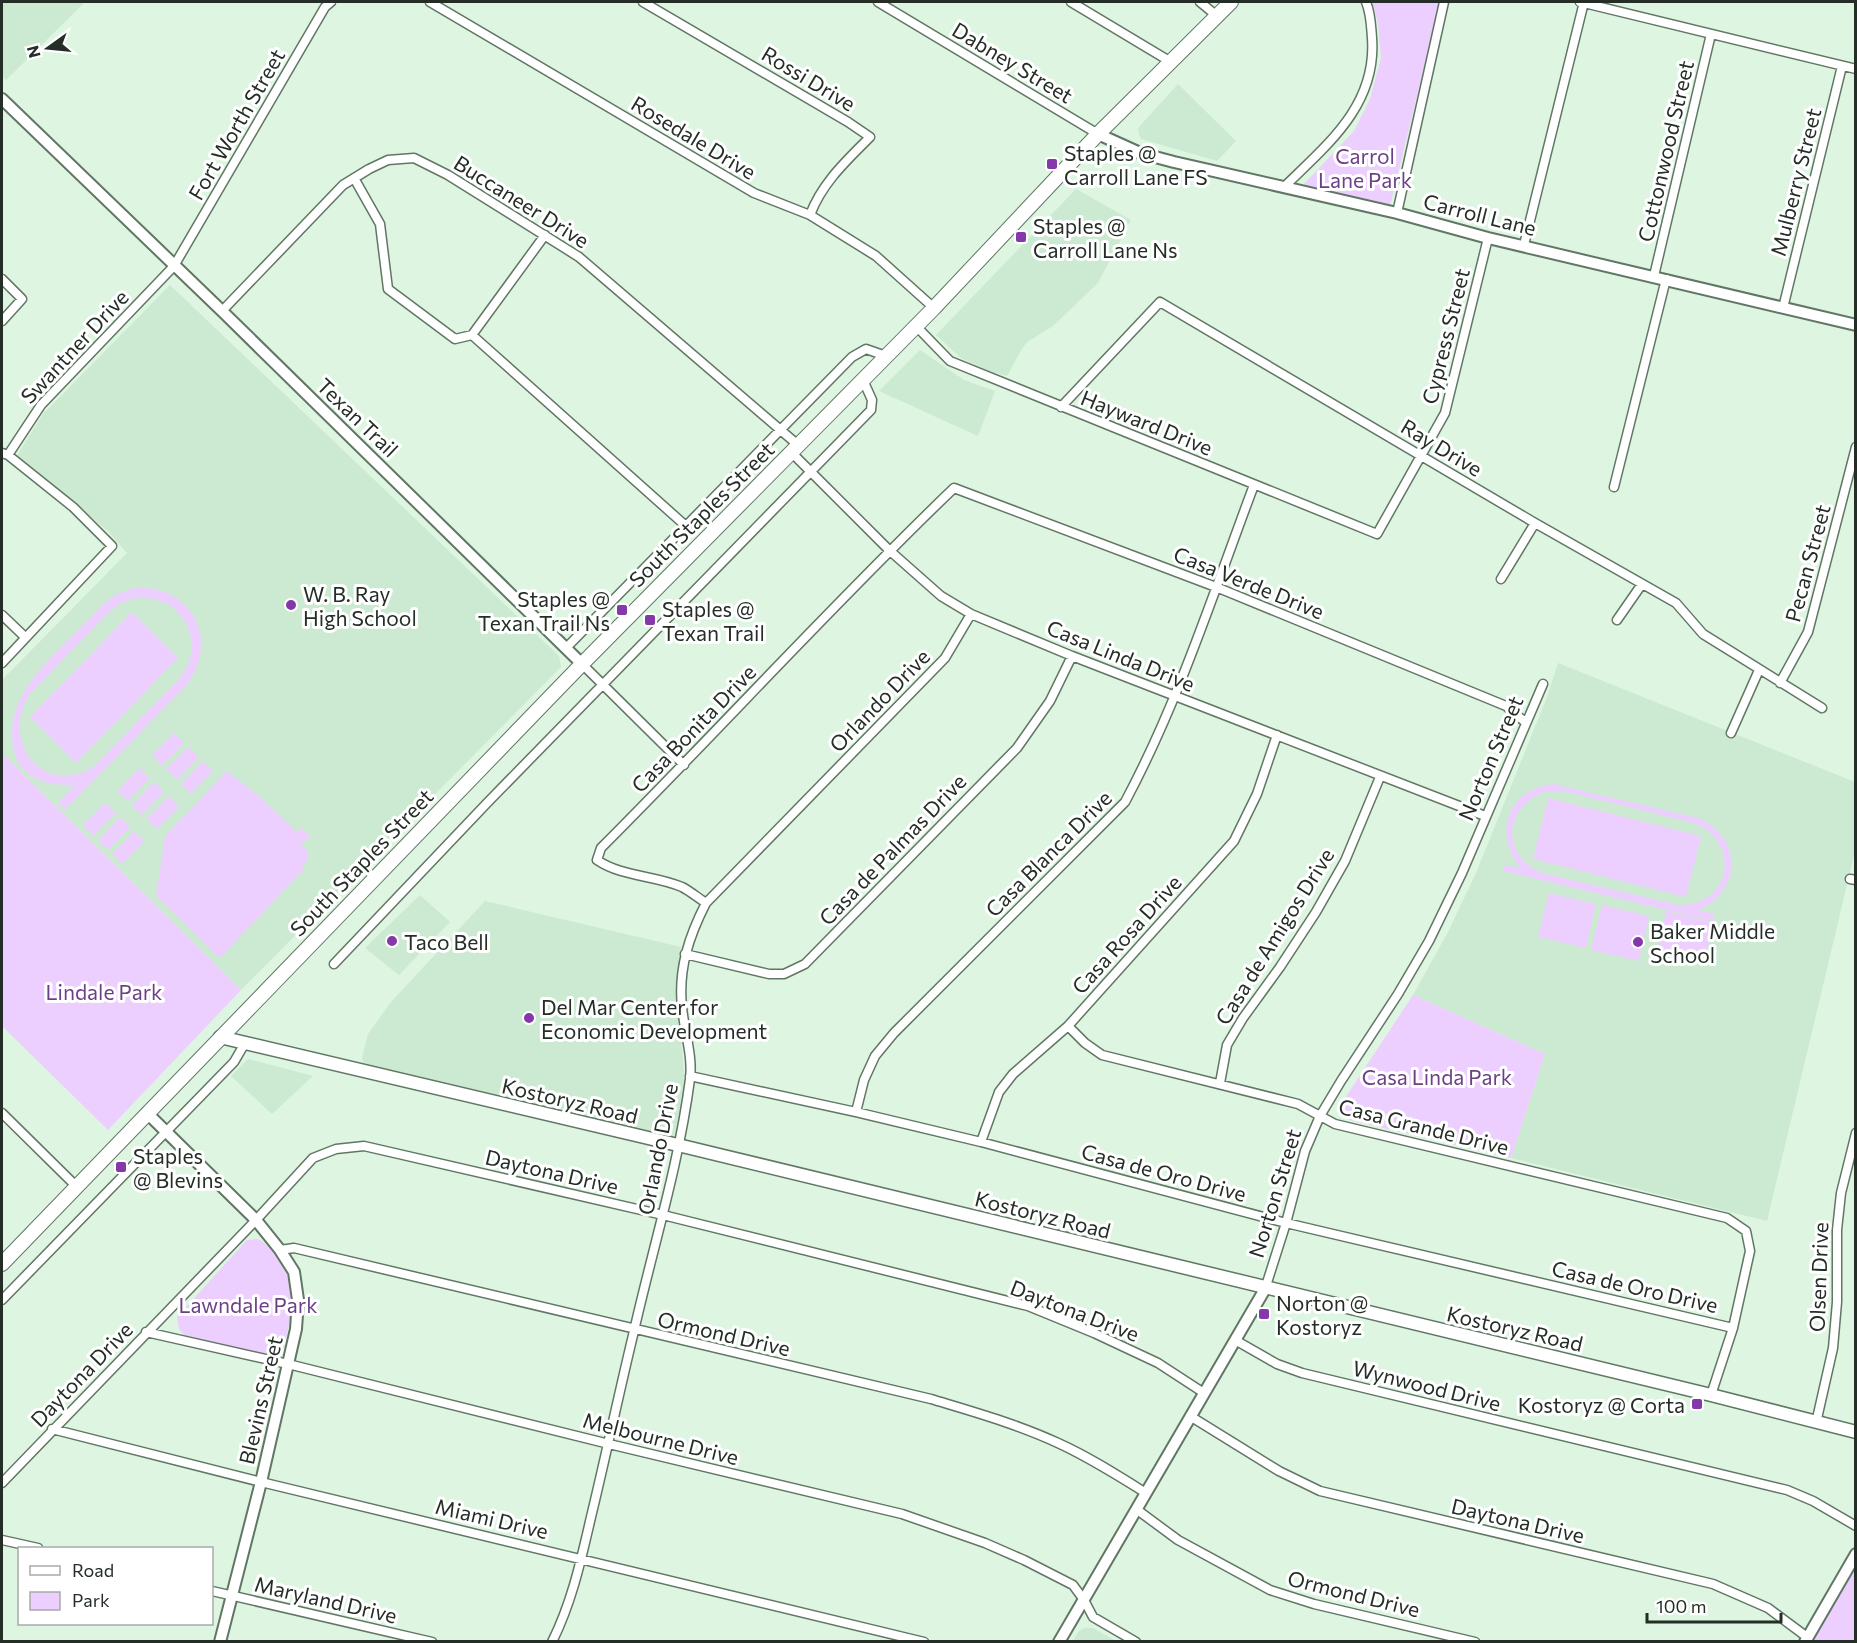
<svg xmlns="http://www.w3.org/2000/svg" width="1857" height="1643" viewBox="0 0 1857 1643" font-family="Commissioner,sans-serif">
<rect width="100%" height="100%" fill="#ddf5e1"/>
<path fill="#ccead1" d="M 2,2 L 85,2 L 6,80 L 2,76 Z
M 1178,84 L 1236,141 L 1217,161 L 1141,139 L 1139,135 L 1138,128 Z
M 1076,189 L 1131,220 L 1098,283 L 1053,326 L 1027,342 L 1020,352 L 1007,376 L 989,371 L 961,358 L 936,335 Z
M 170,285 L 559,656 L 561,667 L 241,990 L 2,753 L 2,680 L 127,553 L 108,531 L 16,457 L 43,414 Z
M 920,350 L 964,380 L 995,391 L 978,436 L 879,391 Z
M 1558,663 L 1855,782 L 1855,851 L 1767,1221 L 1511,1158 L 1545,1054 L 1413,995 L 1447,934 L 1476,873 L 1547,697 Z
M 420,895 L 450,922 L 399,975 L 365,948 Z
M 485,901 L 681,947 L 676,991 L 684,1071 L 683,1097 L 676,1134 L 671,1139 L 364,1065 L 362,1058 L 368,1034 L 391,1002 Z
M 248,1059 L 313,1076 L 272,1114 L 231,1076 Z
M 1084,1628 L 1093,1628 L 1116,1641 L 1073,1641 L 1078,1632 Z"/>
<path fill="#eccffe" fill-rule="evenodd" d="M 1372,2 L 1440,2 L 1391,202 L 1388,206 L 1306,188 L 1304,184 L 1354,131 L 1370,99 L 1381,58 L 1378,23 Z
M 134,588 C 192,583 222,642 185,687 L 65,810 L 58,803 L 75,785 C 53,786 32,782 18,763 C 0,719 25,684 54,654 C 70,638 86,622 102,605 L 117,594 ZM 136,598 C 183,594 209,643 178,680 L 93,767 C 42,798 0,740 30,694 L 109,612 L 121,603 Z
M 132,612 L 178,658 L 76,763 L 30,717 Z
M 174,733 L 184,743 L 162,766 L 152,755 Z
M 188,747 L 199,757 L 177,780 L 166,769 Z
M 2,753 L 241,990 L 108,1130 L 2,1026 Z
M 203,761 L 213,771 L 191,794 L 181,784 Z
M 139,768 L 150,778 L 128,801 L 117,791 Z
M 227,771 L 260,797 L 297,832 L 302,828 L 310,836 L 301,845 L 308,851 L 308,860 L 302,867 L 304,869 L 220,958 L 156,896 L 165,836 Z
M 154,782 L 164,792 L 142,815 L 132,805 Z
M 1553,784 L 1698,818 C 1742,836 1743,890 1699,910 L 1715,914 L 1713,921 L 1503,871 L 1504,865 L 1520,868 C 1493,833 1507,789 1553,784 ZM 1548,791 L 1567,792 L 1694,823 C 1743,844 1730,907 1678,905 L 1542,873 C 1499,854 1504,805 1548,791 Z
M 169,796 L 179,807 L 157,829 L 146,819 Z
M 1548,798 L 1701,836 L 1686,897 L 1533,859 Z
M 105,803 L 116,813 L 93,836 L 83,825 Z
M 120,817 L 130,827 L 108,850 L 98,840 Z
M 134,831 L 145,841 L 122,864 L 112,854 Z
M 1549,893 L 1596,904 L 1586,948 L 1538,937 Z
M 1602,905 L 1649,916 L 1639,961 L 1591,950 Z
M 1666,911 L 1714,922 L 1705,959 L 1658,948 Z
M 1413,995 L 1545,1054 L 1511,1158 L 1350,1120 L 1342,1112 L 1341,1104 Z
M 258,1239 C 279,1249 295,1285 292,1309 C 290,1323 286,1337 283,1351 L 280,1355 L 273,1357 L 186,1337 L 179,1329 L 177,1317 L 247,1240 Z
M 1855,1565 L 1855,1641 L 1811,1641 Z"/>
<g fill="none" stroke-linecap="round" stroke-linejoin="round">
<g stroke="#617664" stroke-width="11">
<path id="minor" d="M 430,2 L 754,193 L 810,215 L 876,256 L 934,308
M 643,2 L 848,122 L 870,137 C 846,161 822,183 810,215
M 878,2 L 1098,134
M 1071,2 L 1171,62
M 1200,2 L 1217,16
M 1580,2 L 1856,69
M 354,178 L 380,224 L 388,289 L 455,339 L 472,335 L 687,527
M 1284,187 C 1328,144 1377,105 1372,38 C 1371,25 1371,14 1366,2
M 1397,213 L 1444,2
M 1524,245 L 1584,2
M 1654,276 L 1711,34
M 2,279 L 22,299 L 2,321
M 1783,308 L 1842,66
M 222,311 L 343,185 L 369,169 L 388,160 L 414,158 L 448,175 L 579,257 L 798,445
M 916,326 L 950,361 L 1377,534 L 1445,413 L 1488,238
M 472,335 L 545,235
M 1061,407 L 1160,302 L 1535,523 L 1676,603 L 1703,634 L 1822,708
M 791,452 L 889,550 L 941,596 L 971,614 L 1072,656 L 1485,816
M 2,453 L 8,455 L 73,507 L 112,546 L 2,663
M 8,455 L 41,405 L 174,266 L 325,7 L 331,2
M 1614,487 L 1666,279
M 1501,579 L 1535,523
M 2,615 L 25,637
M 1617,620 L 1642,584
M 566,648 L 852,357 L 866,349 L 886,356
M 582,664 L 684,765
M 1780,683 L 1808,632 L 1856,447
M 1731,733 L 1759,670
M 1850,879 L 1856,880
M 706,903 C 698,898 690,891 682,887 C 654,875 622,877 597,860 L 601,848 C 720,729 833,604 954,488 L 1216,587 L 1506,706 L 1525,722
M 685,954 L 769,974 L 784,974 L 805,964 L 1017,748 L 1050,701 L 1072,656
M 334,964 L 488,802 L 871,410 L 872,400 L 863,380
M 1068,1026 L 1085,1043 L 1102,1055 L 1298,1104 L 1335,1124 L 1727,1218 L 1746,1231 L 1750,1251 L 1733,1328 L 1711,1395
M 690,1076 L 856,1112 L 981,1142 L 1286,1223 L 1733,1328
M 1220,1083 L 1227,1045 L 1243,1018 L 1280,967 L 1316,912 L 1345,861 L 1380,777
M 856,1112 L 864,1080 L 875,1056 L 894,1033 L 1125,802 C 1179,701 1214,591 1254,485
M 2,1113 L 77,1187
M 981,1142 L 999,1092 L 1013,1074 L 1068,1026 L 1234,841 L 1257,794 L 1277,735
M 280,1250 L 294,1248 L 931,1399 C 974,1412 1017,1424 1058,1443 C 1089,1457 1117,1475 1146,1493
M 1265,1289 L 1286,1223 L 1305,1151 L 1320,1116 L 1341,1081 L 1398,994 L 1429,941 L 1462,873 L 1543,684
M 2,1300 L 234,1062 L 245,1043
M 146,1332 L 288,1364 L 609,1444 L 902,1514 L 985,1543 L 1024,1560 L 1073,1585 L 1084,1600 L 1093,1617 L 1136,1642
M 1235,1340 L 1277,1364 L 1302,1373 L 1787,1490 L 1813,1501 L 1856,1526
M 1190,1416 L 1279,1471 L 1320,1491 L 1713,1584 L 1768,1608 L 1807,1637
M 1816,1423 L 1833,1348 L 1837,1302 L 1837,1230 L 1841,1193 L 1856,1133
M 52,1429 L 261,1482 L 924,1642
M 2,1483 L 256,1220 L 313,1158 L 336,1149 L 364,1146 L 663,1215 L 1028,1306 L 1094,1333 L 1158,1363 L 1204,1393
M 1136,1509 L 1178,1540 L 1270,1590 L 1314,1604 L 1475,1642
M 2,1540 L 38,1548
M 212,1591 L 432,1642
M 552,1642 C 572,1602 581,1560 591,1517 C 606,1455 619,1393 634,1331 C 653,1247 679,1164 690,1079 C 693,1056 684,1030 682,1007 C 678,969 689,936 706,903 L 945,658 L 971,614"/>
</g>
<g stroke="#617664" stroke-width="14">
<path id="tertiary" d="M 2,99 L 222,311 L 582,664
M 1098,134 L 1140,153 L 1174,162 L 1397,213 L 1488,238 L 1856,325
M 147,1113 L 256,1220 L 280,1250 L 294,1272 L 298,1300 L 296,1329 L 261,1482 L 220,1642
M 1059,1642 L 1265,1289
M 1805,1642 L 1856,1554"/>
</g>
<g stroke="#617664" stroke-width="15">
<path id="secondary" d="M 220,1037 L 678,1145 L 1711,1395 L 1856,1432"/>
</g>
<g stroke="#617664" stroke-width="16">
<path id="primary" d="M 2,1264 L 582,664 L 934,308 L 1098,134 L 1231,2"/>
</g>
<use href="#minor" stroke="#fff" stroke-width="8"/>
<use href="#tertiary" stroke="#fff" stroke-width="10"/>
<use href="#secondary" stroke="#fff" stroke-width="12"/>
<use href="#primary" stroke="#fff" stroke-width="14"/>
</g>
<g fill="#8438a9" stroke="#fff" stroke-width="2">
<rect x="1046" y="158" width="12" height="12" rx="3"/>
<rect x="1015" y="231" width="12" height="12" rx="3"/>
<circle cx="291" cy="605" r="6"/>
<rect x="616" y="604" width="12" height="12" rx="3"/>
<rect x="644" y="614" width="12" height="12" rx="3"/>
<circle cx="392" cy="941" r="6"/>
<circle cx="1638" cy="942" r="6"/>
<circle cx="529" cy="1018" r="6"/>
<rect x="115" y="1161" width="12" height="12" rx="3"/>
<rect x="1258" y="1308" width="12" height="12" rx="3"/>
<rect x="1691" y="1398" width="12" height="12" rx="3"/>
</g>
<g text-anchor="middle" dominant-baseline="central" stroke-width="6" stroke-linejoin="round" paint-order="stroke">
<g font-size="21" fill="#242d26" stroke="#fff">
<text transform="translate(1013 62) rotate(31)">Dabney Street</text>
<text transform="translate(809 78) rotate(31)">Rossi Drive</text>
<text transform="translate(236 124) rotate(-60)">Fort Worth Street</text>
<text transform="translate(694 137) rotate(31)">Rosedale Drive</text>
<text transform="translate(1665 151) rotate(-77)">Cottonwood Street</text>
<text transform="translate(1795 182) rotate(-76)">Mulberry Street</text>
<text transform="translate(522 201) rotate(32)">Buccaneer Drive</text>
<text transform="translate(1480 214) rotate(14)">Carroll Lane</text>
<text transform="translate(1445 336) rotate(-76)">Cypress Street</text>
<text transform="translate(74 346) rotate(-47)">Swantner Drive</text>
<text transform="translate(358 417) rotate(44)">Texan Trail</text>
<text transform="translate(1147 422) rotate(22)">Hayward Drive</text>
<text transform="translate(1442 447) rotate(31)">Ray Drive</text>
<text transform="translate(701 514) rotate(-45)">South Staples Street</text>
<text transform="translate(1807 563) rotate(-75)">Pecan Street</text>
<text transform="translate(1249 582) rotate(22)">Casa Verde Drive</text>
<text transform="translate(1121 655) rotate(22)">Casa Linda Drive</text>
<text transform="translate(879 700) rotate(-46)">Orlando Drive</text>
<text transform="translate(693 728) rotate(-46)">Casa Bonita Drive</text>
<text transform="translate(1490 758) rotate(-67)">Norton Street</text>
<text transform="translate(892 849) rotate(-46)">Casa de Palmas Drive</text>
<text transform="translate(1048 853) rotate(-45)">Casa Blanca Drive</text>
<text transform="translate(361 862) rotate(-46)">South Staples Street</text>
<text transform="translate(1126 934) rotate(-48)">Casa Rosa Drive</text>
<text transform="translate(1274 936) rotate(-58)">Casa de Amigos Drive</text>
<text transform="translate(570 1100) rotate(13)">Kostoryz Road</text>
<text transform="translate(1424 1126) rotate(14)">Casa Grande Drive</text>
<text transform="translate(657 1149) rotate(-79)">Orlando Drive</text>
<text transform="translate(552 1171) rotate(13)">Daytona Drive</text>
<text transform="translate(1164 1172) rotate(15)">Casa de Oro Drive</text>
<text transform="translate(1274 1193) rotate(-73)">Norton Street</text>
<text transform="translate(1043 1214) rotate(14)">Kostoryz Road</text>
<text transform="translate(1818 1277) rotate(-88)">Olsen Drive</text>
<text transform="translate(1635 1286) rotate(13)">Casa de Oro Drive</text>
<text transform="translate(1075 1310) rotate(21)">Daytona Drive</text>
<text transform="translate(1515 1328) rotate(13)">Kostoryz Road</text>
<text transform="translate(724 1333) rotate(13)">Ormond Drive</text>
<text transform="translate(81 1374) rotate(-46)">Daytona Drive</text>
<text transform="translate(1427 1385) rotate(14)">Wynwood Drive</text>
<text transform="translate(260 1400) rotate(-77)">Blevins Street</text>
<text transform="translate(661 1438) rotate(14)">Melbourne Drive</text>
<text transform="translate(492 1518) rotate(13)">Miami Drive</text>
<text transform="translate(1518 1520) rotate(13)">Daytona Drive</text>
<text transform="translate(1354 1593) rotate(14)">Ormond Drive</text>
<text transform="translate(326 1599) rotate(13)">Maryland Drive</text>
</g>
<g font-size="21" fill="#242d26" stroke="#fff" text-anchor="start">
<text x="1064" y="152">Staples @<tspan x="1064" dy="24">Carroll Lane FS</tspan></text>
<text x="1033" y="225">Staples @<tspan x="1033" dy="24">Carroll Lane Ns</tspan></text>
<text x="303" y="593">W. B. Ray<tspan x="303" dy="24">High School</tspan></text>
<text x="610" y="598" text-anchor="end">Staples @<tspan x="610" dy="24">Texan Trail Ns</tspan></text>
<text x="662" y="608">Staples @<tspan x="662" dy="24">Texan Trail</tspan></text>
<text x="1650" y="930">Baker Middle<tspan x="1650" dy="24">School</tspan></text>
<text x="404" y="941">Taco Bell</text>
<text x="541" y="1006">Del Mar Center for<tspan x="541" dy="24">Economic Development</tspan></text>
<text x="133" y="1155">Staples<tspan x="133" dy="24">@ Blevins</tspan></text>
<text x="1276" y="1302">Norton @<tspan x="1276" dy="24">Kostoryz</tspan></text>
<text x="1685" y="1404" text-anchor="end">Kostoryz @ Corta</text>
</g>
<g font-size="21" fill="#6d4086" stroke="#fff">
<text x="1365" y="155">Carrol<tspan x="1365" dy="24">Lane Park</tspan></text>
<text x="104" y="991">Lindale Park</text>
<text x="1437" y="1076">Casa Linda Park</text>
<text x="248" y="1304">Lawndale Park</text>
</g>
</g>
<rect width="1857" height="1643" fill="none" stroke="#242d26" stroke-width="6"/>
<rect x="18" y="1547" width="195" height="78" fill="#ffffff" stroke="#a7aba8" stroke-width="1.5"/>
<rect x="30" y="1566" width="30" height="9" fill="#ffffff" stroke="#a7aba8" stroke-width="1.5"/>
<text x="72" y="1577" font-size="18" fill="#242d26">Road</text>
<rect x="30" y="1592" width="30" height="18" fill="#eccffe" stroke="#a7aba8" stroke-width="1.5"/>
<text x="72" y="1607" font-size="18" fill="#242d26">Park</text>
<g transform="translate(48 48) rotate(255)" stroke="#ffffff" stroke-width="4.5" paint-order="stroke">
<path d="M0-4.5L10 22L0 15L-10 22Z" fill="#242d26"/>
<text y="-9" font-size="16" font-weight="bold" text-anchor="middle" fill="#242d26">N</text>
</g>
<path d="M1647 1613v9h134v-9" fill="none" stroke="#242d26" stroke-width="3"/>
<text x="1656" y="1613" font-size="18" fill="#242d26" stroke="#ffffff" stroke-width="4.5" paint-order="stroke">100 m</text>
</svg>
